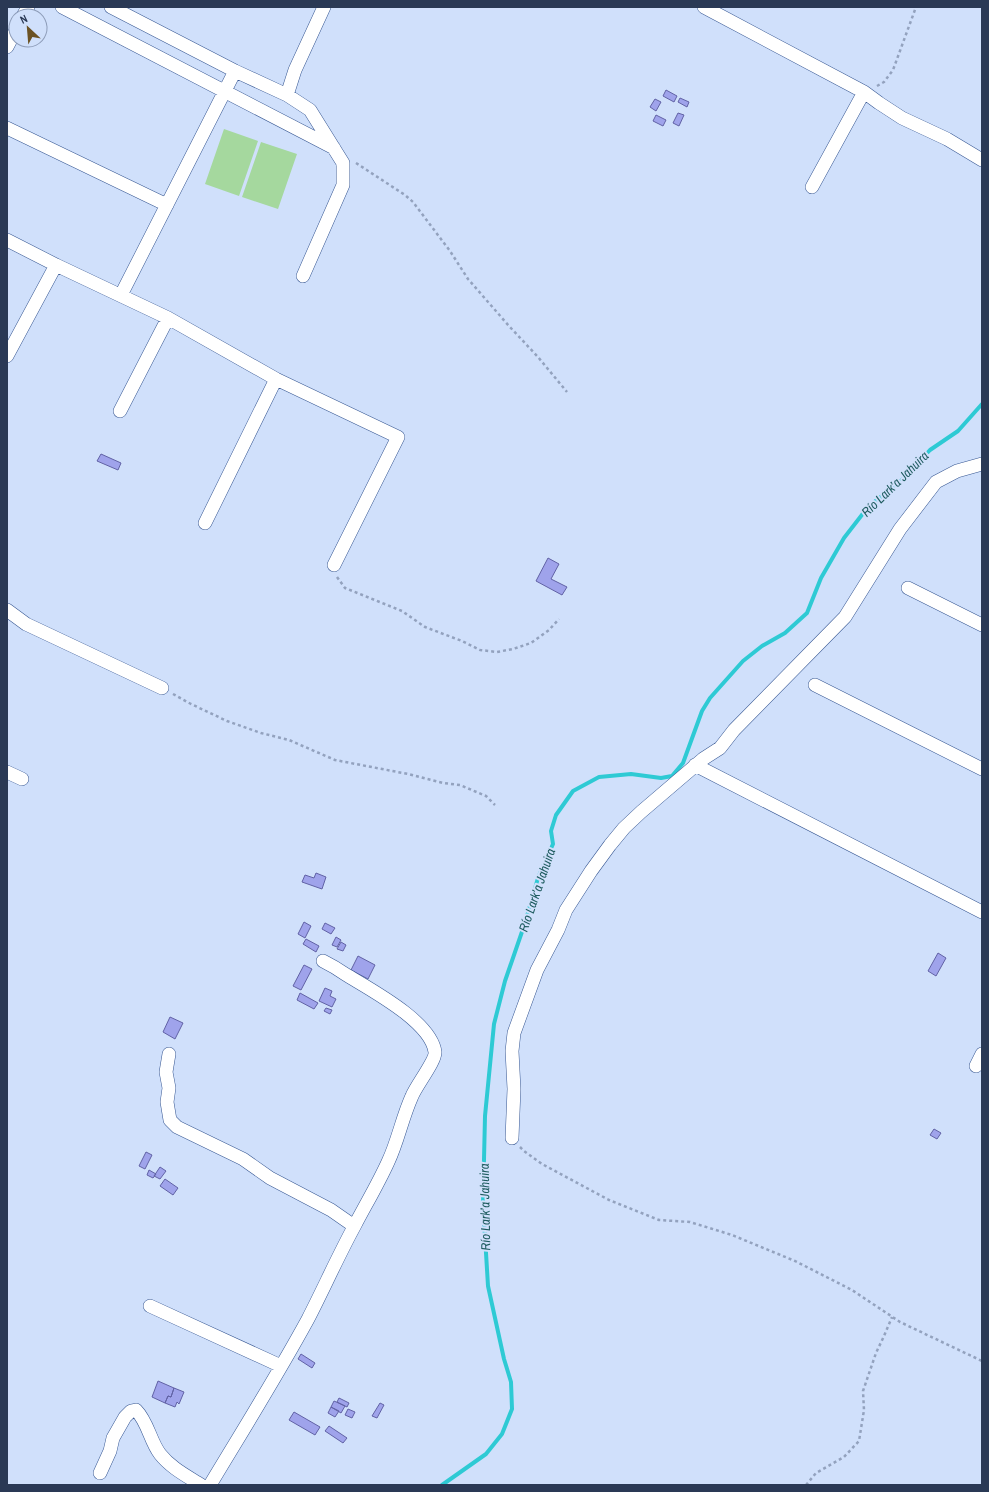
<svg xmlns="http://www.w3.org/2000/svg" width="989" height="1492" viewBox="0 0 989 1492" font-family="'Archivo Narrow',sans-serif">
<rect width="100%" height="100%" fill="#d0e0fb"/>
<path fill="#a5d89e" d="M 224,129 L 258,141 L 239,196 L 205,184 Z
M 261,142 L 297,154 L 278,209 L 242,197 Z"/>
<g fill="none" stroke-linecap="round" stroke-linejoin="round">
<path stroke="#2ecad4" stroke-width="4" d="M 442,1485 L 486,1454 L 502,1434 L 512,1409 L 511,1382 L 504,1359 L 488,1286 L 483,1203 L 485,1116 L 494,1024 L 505,981 L 525,923 L 538,878 L 553,844 L 551,831 L 556,815 L 573,791 L 599,777 L 631,774 L 661,778 L 672,776 L 683,763 L 702,711 L 710,698 L 743,661 L 762,646 L 785,633 L 807,613 L 821,578 L 844,538 L 868,507 L 903,479 L 930,450 L 958,431 L 982,404"/>
</g>
<path fill="#9fa3eb" stroke="#6162a5" d="M 666,90 L 677,96 L 674,102 L 663,96 Z
M 680,98 L 689,102 L 687,107 L 678,102 Z
M 655,99 L 661,102 L 656,111 L 650,107 Z
M 678,113 L 684,115 L 679,126 L 673,123 Z
M 656,115 L 666,120 L 663,126 L 653,121 Z
M 101,454 L 121,463 L 118,470 L 97,461 Z
M 548,558 L 559,564 L 551,579 L 567,587 L 562,595 L 536,581 Z
M 316,873 L 326,877 L 322,889 L 302,882 L 305,875 L 314,878 Z
M 304,922 L 311,926 L 305,938 L 298,934 Z
M 325,923 L 335,928 L 331,934 L 322,929 Z
M 336,937 L 341,940 L 337,947 L 332,945 Z
M 306,939 L 319,946 L 316,952 L 303,944 Z
M 341,942 L 346,945 L 343,951 L 337,949 Z
M 938,953 L 946,958 L 936,976 L 928,971 Z
M 358,956 L 375,965 L 368,979 L 351,970 Z
M 304,965 L 312,969 L 301,990 L 293,986 Z
M 325,988 L 332,991 L 330,996 L 336,999 L 332,1007 L 319,1001 Z
M 300,993 L 318,1003 L 314,1009 L 297,1000 Z
M 326,1008 L 332,1010 L 330,1014 L 324,1011 Z
M 170,1017 L 183,1023 L 175,1039 L 163,1032 Z
M 934,1129 L 941,1133 L 937,1139 L 930,1135 Z
M 146,1152 L 152,1155 L 145,1169 L 139,1166 Z
M 160,1167 L 166,1171 L 160,1179 L 154,1176 Z
M 149,1170 L 156,1174 L 153,1178 L 147,1175 Z
M 165,1179 L 178,1188 L 173,1195 L 160,1186 Z
M 301,1354 L 315,1363 L 312,1368 L 298,1359 Z
M 158,1381 L 174,1388 L 171,1397 L 168,1396 L 165,1403 L 152,1397 Z
M 174,1388 L 184,1392 L 179,1404 L 177,1402 L 175,1407 L 165,1403 L 168,1396 L 171,1397 Z
M 339,1398 L 349,1403 L 347,1407 L 337,1402 Z
M 334,1401 L 345,1406 L 341,1413 L 331,1407 Z
M 380,1403 L 384,1405 L 377,1418 L 372,1416 Z
M 331,1407 L 339,1411 L 335,1417 L 328,1413 Z
M 348,1409 L 355,1412 L 352,1418 L 345,1415 Z
M 294,1412 L 320,1427 L 315,1435 L 289,1420 Z
M 329,1426 L 347,1438 L 343,1443 L 325,1431 Z"/>
<g fill="none" stroke-linecap="round" stroke-linejoin="round">
<g stroke="#385893" stroke-width="14">
<path id="minor" d="M 62,7 L 334,148
M 111,7 L 235,71 L 287,95 L 310,110 L 343,163 L 343,185 L 303,276
M 704,7 L 864,92 L 879,103 L 902,118 L 947,139 L 982,160
M 23,16 L 28,7
M 7,47 L 16,30
M 287,95 L 295,70 L 324,7
M 7,128 L 167,205
M 812,187 L 864,92
M 7,240 L 56,265 L 168,318 L 276,379 L 398,437 L 334,565
M 121,295 L 235,71
M 7,356 L 56,265
M 120,411 L 168,318
M 205,523 L 276,379
M 908,588 L 982,625
M 7,610 L 26,624 L 162,688
M 815,685 L 982,769
M 695,765 L 982,912
M 7,772 L 22,779
M 169,1054 L 166,1072 L 169,1088 L 167,1102 L 170,1120 L 177,1127 L 243,1159 L 270,1178 L 331,1210 L 354,1226
M 976,1066 L 982,1054
M 512,1138 L 514,1089 L 512,1051 L 514,1033 L 537,970 L 558,930 L 566,910 L 591,871 L 610,845 L 624,828 L 641,812 L 703,759 L 720,748 L 734,730 L 845,617 L 900,529 L 936,482 L 957,471 L 982,464
M 150,1306 L 281,1366
M 100,1473 L 110,1451 L 113,1438 L 125,1417 L 131,1411 L 136,1410 C 148,1422 150,1441 160,1454 C 171,1468 187,1476 201,1485
M 210,1485 C 243,1430 277,1376 308,1319 C 324,1288 338,1256 355,1225 C 366,1204 378,1184 388,1162 C 398,1141 402,1118 412,1096 C 416,1086 436,1060 435,1052 C 431,1021 369,989 345,974 C 338,969 331,965 323,961"/>
</g>
<path stroke="#93a2be" stroke-width="2.5" stroke-dasharray="3 3" stroke-linecap="butt" d="M 877,86 L 884,82 L 893,70 L 916,7
M 356,163 L 405,195 L 413,202 L 450,251 L 468,279 L 509,326 L 538,357 L 567,392
M 337,577 L 345,588 L 402,611 L 425,627 L 462,641 L 480,650 L 497,652 L 513,649 L 531,643 L 549,630 L 559,619
M 173,694 L 191,704 L 227,721 L 261,733 L 289,740 L 335,760 L 408,774 L 443,783 L 460,785 L 486,796 L 495,805
M 520,1147 L 524,1151 L 542,1164 L 609,1200 L 659,1220 L 690,1222 L 732,1235 L 795,1261 L 852,1290 L 900,1322 L 982,1361
M 806,1485 L 816,1473 L 844,1457 L 859,1441 L 864,1410 L 863,1391 L 876,1353 L 884,1336 L 892,1317"/>
<use href="#minor" stroke="#fff" stroke-width="13"/>
</g>
<g text-anchor="middle" dominant-baseline="central" stroke-width="4" stroke-linejoin="round" paint-order="stroke">
<g font-size="13" font-style="italic" fill="#1e5b5f" stroke="#d0e0fb">
<text transform="translate(895 484) rotate(-44)">Río Lark’a Jahuira</text>
<text transform="translate(537 890) rotate(-71)">Río Lark’a Jahuira</text>
<text transform="translate(485 1207) rotate(-91)">Río Lark’a Jahuira</text>
</g>
</g>
<rect width="989" height="1492" fill="none" stroke="#2a3955" stroke-width="16"/>
<g transform="translate(28 28) rotate(334)"><circle r="19" fill="#d0e0fb" stroke="#8e9db9"/>
<path d="M0-3L7 15L0 10L-7 15Z" fill="#6b5223"/>
<text y="-6" font-size="11" font-weight="bold" text-anchor="middle" fill="#2a3955">N</text>
</g>
</svg>
